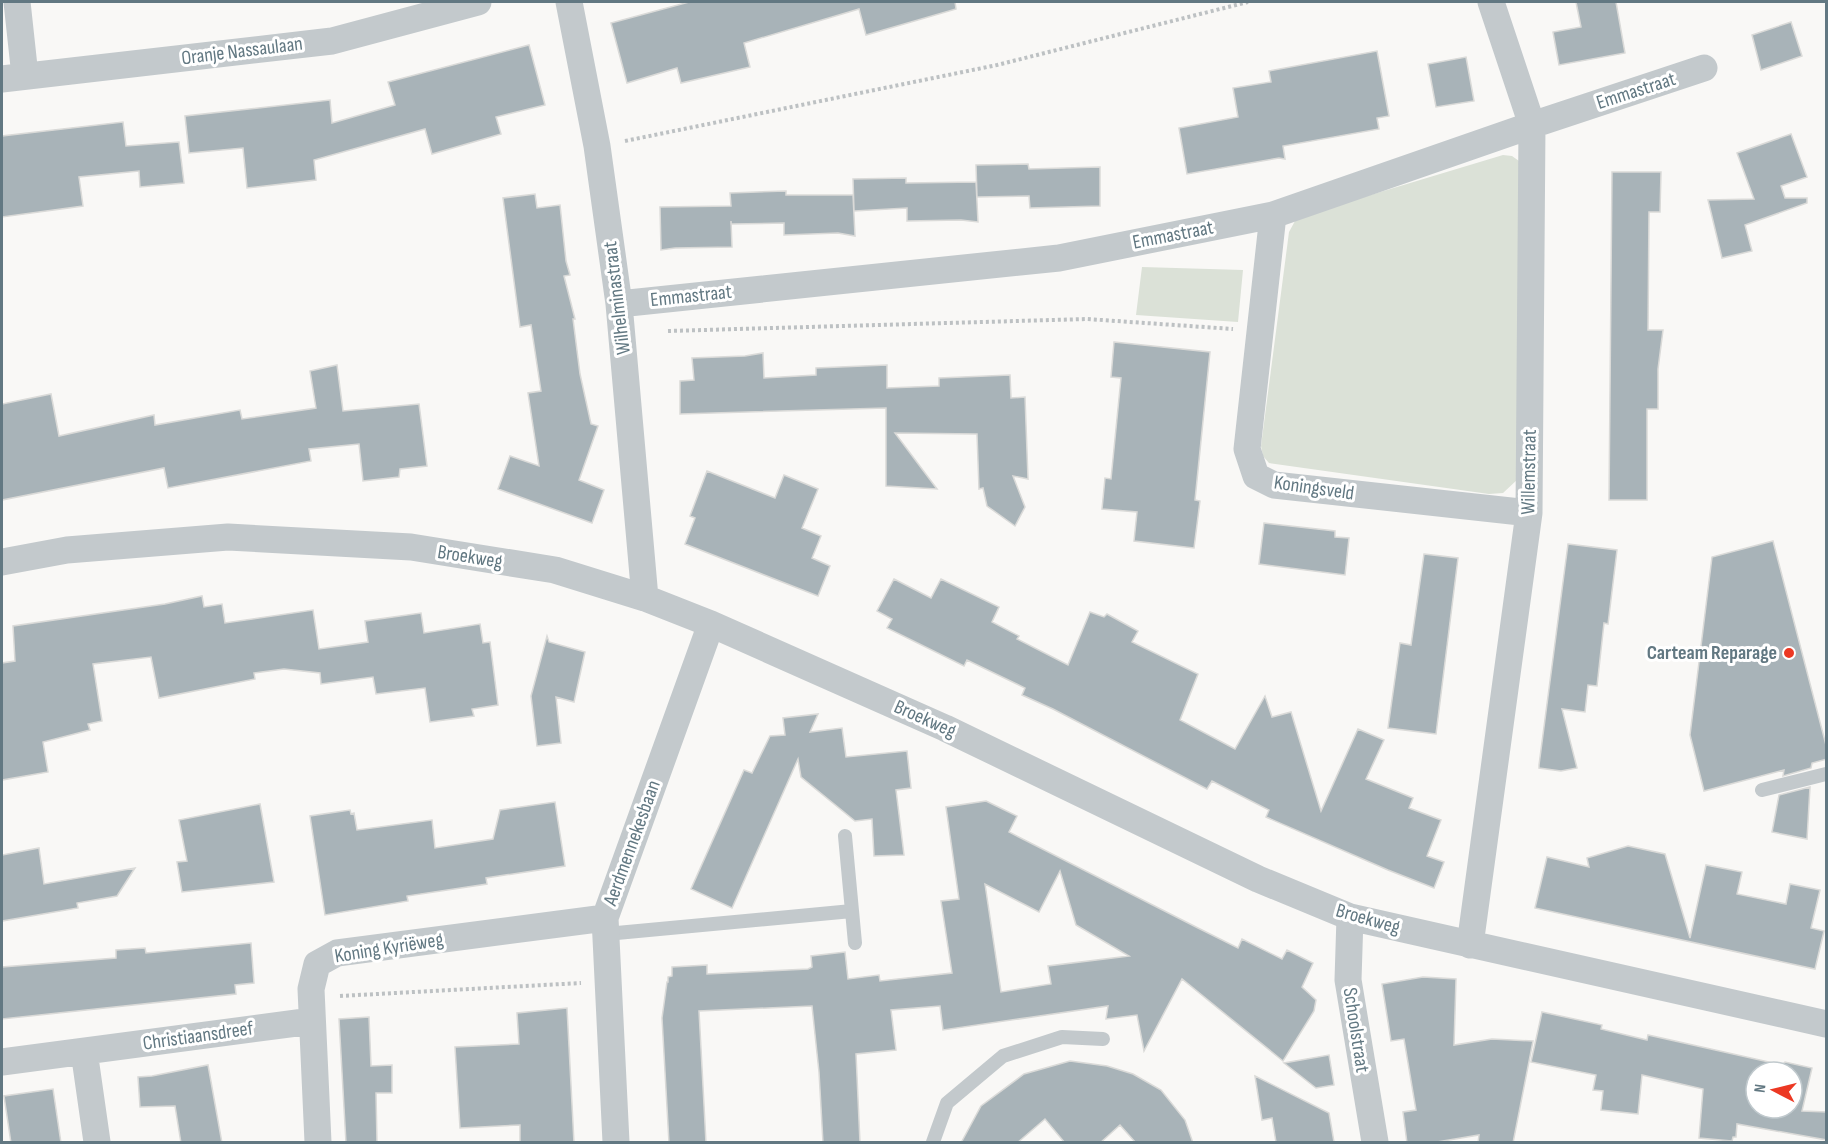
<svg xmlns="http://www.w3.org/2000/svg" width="1828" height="1144" viewBox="0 0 1828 1144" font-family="'Sofia Sans Condensed',sans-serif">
<rect width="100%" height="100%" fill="#f9f8f6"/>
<path fill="#dbe1d7" d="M 1503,155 L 1512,156 L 1519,161 L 1518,479 L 1503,493 L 1489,494 L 1269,463 L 1263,456 L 1261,446 L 1289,232 L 1295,221 L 1304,215 Z
M 1142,267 L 1243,270 L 1238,322 L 1136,315 Z"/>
<path fill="#a8b3b8" stroke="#dadad8" stroke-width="1.5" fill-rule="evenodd" d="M 689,2 L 955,2 L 956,9 L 866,35 L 859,9 L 744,43 L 750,67 L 681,83 L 677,68 L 627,83 L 611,23 Z
M 1576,2 L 1616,2 L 1625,53 L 1559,65 L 1553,32 L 1581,27 Z
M 1791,22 L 1802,56 L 1761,70 L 1752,35 Z
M 529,45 L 545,105 L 496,117 L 501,134 L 432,154 L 425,129 L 314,160 L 316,180 L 247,188 L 243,148 L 189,153 L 185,116 L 330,100 L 332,123 L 395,105 L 388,82 Z
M 1377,51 L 1389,116 L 1377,118 L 1379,129 L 1283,146 L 1285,159 L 1279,158 L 1187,174 L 1179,128 L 1238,117 L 1233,88 L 1271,82 L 1269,71 Z
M 1466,57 L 1474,101 L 1436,107 L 1428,64 Z
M 123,122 L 126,146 L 179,142 L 184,183 L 140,187 L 139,171 L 79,177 L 83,206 L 2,217 L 2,136 Z
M 1791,134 L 1807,177 L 1781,186 L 1785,198 L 1807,198 L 1807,203 L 1745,225 L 1752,251 L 1722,258 L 1708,200 L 1754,199 L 1737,153 Z
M 1028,164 L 1029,169 L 1100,167 L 1100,206 L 1030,208 L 1029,196 L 977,197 L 976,165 Z
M 1612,172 L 1661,172 L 1660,212 L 1649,212 L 1648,330 L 1663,330 L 1658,369 L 1658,409 L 1647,409 L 1647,500 L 1609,500 Z
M 906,178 L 906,183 L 976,182 L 978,222 L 961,220 L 907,221 L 907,208 L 854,211 L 853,179 Z
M 786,191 L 786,195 L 853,195 L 855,236 L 838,233 L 784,235 L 784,223 L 731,224 L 731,221 L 732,247 L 675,248 L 661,250 L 660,207 L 731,206 L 730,193 Z
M 535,194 L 537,208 L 560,205 L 566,261 L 570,275 L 564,276 L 575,319 L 573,319 L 580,374 L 591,424 L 598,426 L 579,480 L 604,490 L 592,523 L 498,489 L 510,456 L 539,466 L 528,393 L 541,391 L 531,325 L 520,327 L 503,198 Z
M 1114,342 L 1210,352 L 1195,500 L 1200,501 L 1194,548 L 1134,541 L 1137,512 L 1102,509 L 1105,478 L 1111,479 L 1121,378 L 1111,377 Z
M 763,353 L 764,378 L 816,375 L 816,368 L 887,365 L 887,388 L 939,386 L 939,378 L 1010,375 L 1011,398 L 1025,397 L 1028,479 L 1013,476 L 1025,507 L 1015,526 L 987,506 L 983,488 L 979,489 L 977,434 L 895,433 L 937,489 L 886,486 L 886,408 L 680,414 L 680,381 L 694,380 L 692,358 L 745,356 Z
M 337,365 L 343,411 L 419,404 L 427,466 L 400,469 L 399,477 L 363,481 L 359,444 L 309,449 L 311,461 L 168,488 L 164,468 L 2,500 L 2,404 L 51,394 L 59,436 L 154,415 L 155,425 L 240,410 L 242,419 L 316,408 L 310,371 Z
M 707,471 L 775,498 L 784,475 L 818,489 L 802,528 L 821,536 L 812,558 L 830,566 L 818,596 L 685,544 L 695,518 L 690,516 Z
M 1264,523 L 1335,531 L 1335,537 L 1349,538 L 1345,575 L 1259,564 Z
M 1773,541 L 1827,749 L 1827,759 L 1812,763 L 1811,768 L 1783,776 L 1784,770 L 1704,791 L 1690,735 L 1712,557 Z
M 1568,544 L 1617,550 L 1608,624 L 1604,623 L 1597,686 L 1588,685 L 1585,712 L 1562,709 L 1577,768 L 1561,771 L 1539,768 L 1539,765 Z
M 1424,554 L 1458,558 L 1436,734 L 1388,728 L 1400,643 L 1411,645 Z
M 894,579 L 931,598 L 941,579 L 999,607 L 992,622 L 1019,636 L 1017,639 L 1068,665 L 1090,612 L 1104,617 L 1107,614 L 1138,631 L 1132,642 L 1198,674 L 1180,720 L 1235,749 L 1265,696 L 1272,717 L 1291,712 L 1321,811 L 1358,729 L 1384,740 L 1366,779 L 1413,798 L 1409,808 L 1441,820 L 1427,856 L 1444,862 L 1434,888 L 1388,870 L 1266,817 L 1269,810 L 1212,781 L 1207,789 L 1053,709 L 1022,695 L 1025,688 L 967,660 L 964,666 L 887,628 L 892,619 L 877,611 Z
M 202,596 L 204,607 L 222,604 L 225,623 L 313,610 L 319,649 L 368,642 L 365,621 L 421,613 L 424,633 L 480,624 L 483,643 L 490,642 L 498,705 L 472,709 L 474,716 L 430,722 L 425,688 L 376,694 L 373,677 L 321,684 L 320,673 L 284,669 L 254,673 L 255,679 L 159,698 L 151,657 L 93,664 L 102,721 L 88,724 L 90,730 L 43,742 L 48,772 L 2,780 L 2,663 L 15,661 L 13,626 L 165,604 Z
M 547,636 L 549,642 L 585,652 L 574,702 L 556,697 L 561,743 L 537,746 L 531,696 Z
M 818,714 L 810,732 L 842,728 L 846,757 L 907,751 L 911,788 L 896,790 L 904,855 L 874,856 L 872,819 L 855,821 L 801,777 L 798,759 L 732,908 L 691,889 L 744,770 L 752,773 L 770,736 L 785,735 L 783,718 Z
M 1810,787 L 1807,839 L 1772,832 L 1779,795 Z
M 986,801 L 1017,816 L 1009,832 L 1198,928 L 1238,948 L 1242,939 L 1282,959 L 1287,950 L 1313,963 L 1302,987 L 1316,1000 L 1314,1011 L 1283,1061 L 1182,979 L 1144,1051 L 1137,1015 L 1106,1019 L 1108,1006 L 943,1030 L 940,1006 L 891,1010 L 896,1050 L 856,1054 L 860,1143 L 823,1143 L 819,1072 L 812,1006 L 699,1011 L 706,1143 L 669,1143 L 662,1018 L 667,982 L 668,982 L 668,977 L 672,976 L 672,967 L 707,965 L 707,974 L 808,969 L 812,967 L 811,956 L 845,952 L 848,979 L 879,975 L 880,981 L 952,973 L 941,901 L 959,899 L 946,807 ZM 1060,871 L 1076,925 L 1129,956 L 1048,966 L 1051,984 L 1001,992 L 985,884 L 1039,912 Z
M 555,802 L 565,866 L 486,878 L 487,884 L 407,896 L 408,901 L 325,915 L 310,816 L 350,810 L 351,814 L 354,813 L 357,830 L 432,820 L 435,848 L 493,839 L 500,810 Z
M 260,804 L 274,882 L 182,892 L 177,862 L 187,861 L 179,820 Z
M 1628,846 L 1665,854 L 1690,938 L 1706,865 L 1742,872 L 1737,894 L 1786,904 L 1790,884 L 1820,890 L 1811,928 L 1824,931 L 1815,969 L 1535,908 L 1547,857 L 1589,867 L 1587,858 Z
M 39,848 L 44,884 L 135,868 L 117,896 L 77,903 L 78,908 L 2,921 L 2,855 Z
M 251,943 L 254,983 L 235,985 L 236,994 L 2,1019 L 2,967 L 116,958 L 116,950 L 145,948 L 146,953 Z
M 1423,977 L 1456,979 L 1454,1045 L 1492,1039 L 1533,1041 L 1513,1143 L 1478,1143 L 1479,1135 L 1431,1143 L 1407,1143 L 1403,1112 L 1416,1110 L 1404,1039 L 1391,1041 L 1382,984 Z
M 567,1008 L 574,1143 L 520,1143 L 520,1125 L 460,1128 L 455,1047 L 519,1044 L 517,1013 Z
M 1542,1012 L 1602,1025 L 1601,1029 L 1647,1040 L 1648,1035 L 1782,1065 L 1785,1062 L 1812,1068 L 1802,1111 L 1827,1112 L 1827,1140 L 1737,1124 L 1736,1137 L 1733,1137 L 1732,1141 L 1699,1138 L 1703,1089 L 1642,1075 L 1638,1114 L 1601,1110 L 1603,1091 L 1593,1090 L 1596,1075 L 1531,1062 ZM 1756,1072 L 1792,1072 L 1792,1108 L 1756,1108 Z
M 369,1017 L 371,1066 L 392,1065 L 392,1093 L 376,1093 L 377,1143 L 346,1143 L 339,1019 Z
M 1329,1055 L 1334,1085 L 1316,1088 L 1284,1063 Z
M 1070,1061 L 1107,1066 L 1133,1074 L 1161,1090 L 1185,1120 L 1193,1143 L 1136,1143 L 1120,1125 L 1100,1143 L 1065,1143 L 1045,1119 L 1017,1143 L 961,1143 L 981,1106 L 1024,1074 Z
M 208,1065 L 222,1143 L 181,1143 L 175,1106 L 140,1107 L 138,1077 L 152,1076 Z
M 1255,1076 L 1329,1113 L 1334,1142 L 1276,1142 L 1272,1118 L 1262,1120 Z
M 53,1089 L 61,1143 L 11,1143 L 4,1096 Z"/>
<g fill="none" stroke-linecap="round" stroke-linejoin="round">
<path stroke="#bdc1c3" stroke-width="4" stroke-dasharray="3 3" stroke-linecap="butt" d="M 625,141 L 997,65 L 1248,2
M 668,331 L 1087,319 L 1233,329
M 340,996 L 581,983"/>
<path stroke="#c3c9cc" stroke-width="14" d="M 1762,790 L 1826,774
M 845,836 L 855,943
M 606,934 L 852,911
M 933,1142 L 947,1103 L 1003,1056 L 1062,1037 L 1103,1039"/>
<path stroke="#c3c9cc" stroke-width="27" d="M 17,2 L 25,76
M 569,2 L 597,146 L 619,304 L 645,598
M 2,79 L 332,41 L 478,2
M 1273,215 L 1247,449 L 1256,476 L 1274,485 L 1529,513
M 619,304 L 1059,258 L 1273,215 L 1532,125 L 1704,68
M 2,562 L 67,550 L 228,537 L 411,547 L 555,570 L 645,598 L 711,624 L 945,728 L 1258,879 L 1350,917 L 1826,1024
M 1350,917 L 1348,980 L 1375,1142
M 1470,945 L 1529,513 L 1532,125 L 1491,2
M 84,1051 L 97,1142
M 2,1062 L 312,1021
M 318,1142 L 311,989 L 317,964 L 337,953 L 605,918
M 616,1142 L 605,918 L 711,624"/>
</g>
<circle fill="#ec3823" stroke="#fff" stroke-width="2" cx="1789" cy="653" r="6"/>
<g text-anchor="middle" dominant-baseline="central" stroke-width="6" stroke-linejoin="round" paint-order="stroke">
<g font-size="20" fill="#627882" stroke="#fff">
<text transform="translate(242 51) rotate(-7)">Oranje Nassaulaan</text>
<text transform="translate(1636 91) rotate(-18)">Emmastraat</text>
<text transform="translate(1173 235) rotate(-11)">Emmastraat</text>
<text transform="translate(691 296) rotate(-6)">Emmastraat</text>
<text transform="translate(617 298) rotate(-97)">Wilhelminastraat</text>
<text transform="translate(1529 472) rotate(-89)">Willemstraat</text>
<text transform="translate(1314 488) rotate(8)">Koningsveld</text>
<text transform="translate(470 557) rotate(9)">Broekweg</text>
<text transform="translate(925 719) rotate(24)">Broekweg</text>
<text transform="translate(632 843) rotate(-70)">Aerdmennekesbaan</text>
<text transform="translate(1368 919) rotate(16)">Broekweg</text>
<text transform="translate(389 948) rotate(-9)">Koning Kyriëweg</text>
<text transform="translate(1356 1030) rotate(81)">Schoolstraat</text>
<text transform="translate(198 1036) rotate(-8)">Christiaansdreef</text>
</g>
<g font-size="20" font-weight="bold" fill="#627882" stroke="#fff" text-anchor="end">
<text x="1777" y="653">Carteam Reparage</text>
</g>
</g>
<rect width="1828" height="1144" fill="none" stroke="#627882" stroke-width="6"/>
<g transform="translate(1774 1090) rotate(277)"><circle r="28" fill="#ffffff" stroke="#c0c9cd" stroke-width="1.5"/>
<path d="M0-4.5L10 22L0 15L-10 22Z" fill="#ec3823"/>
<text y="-9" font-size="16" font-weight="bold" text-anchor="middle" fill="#627882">N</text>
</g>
</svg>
